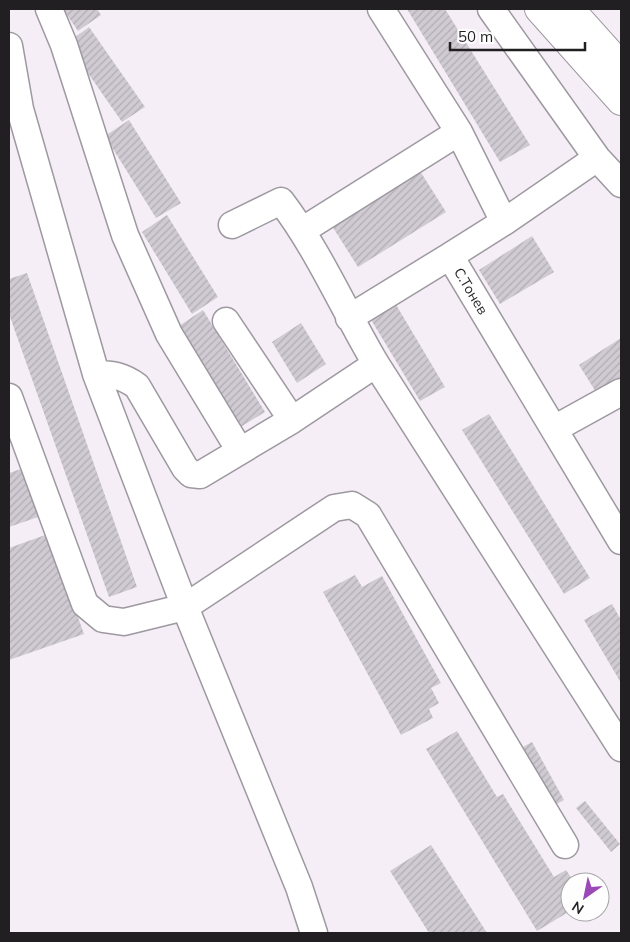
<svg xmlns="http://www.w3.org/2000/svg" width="630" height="942" viewBox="0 0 630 942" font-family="Mulish,sans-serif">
<defs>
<pattern id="building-hatch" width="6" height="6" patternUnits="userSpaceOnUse" patternTransform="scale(1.25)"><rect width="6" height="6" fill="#d0cad3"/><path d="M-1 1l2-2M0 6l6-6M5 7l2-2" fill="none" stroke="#b2adb5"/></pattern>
</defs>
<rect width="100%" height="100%" fill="#f5eef7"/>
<path fill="url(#building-hatch)" d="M 63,9 L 97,9 L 101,15 L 78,31 Z
M 407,9 L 445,9 L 530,145 L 500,162 Z
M 89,27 L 145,107 L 122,122 L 67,43 Z
M 129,120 L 181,203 L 156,218 L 105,136 Z
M 420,171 L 446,212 L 358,267 L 332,226 Z
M 167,215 L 218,297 L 192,314 L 142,232 Z
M 532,236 L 554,272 L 500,304 L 479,270 Z
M 27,273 L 137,587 L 109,597 L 9,314 L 9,279 Z
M 395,303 L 445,387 L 420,401 L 370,318 Z
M 203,310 L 265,412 L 239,428 L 179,326 Z
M 301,323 L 326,364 L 297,383 L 272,342 Z
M 621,338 L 621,387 L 601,400 L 579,365 Z
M 489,414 L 590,578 L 564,594 L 462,430 Z
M 24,468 L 41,516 L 9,527 L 9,473 Z
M 48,534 L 84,634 L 9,660 L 9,548 Z
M 355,575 L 362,587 L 382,576 L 441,683 L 431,688 L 439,703 L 429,709 L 433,718 L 401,735 L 323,592 Z
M 612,604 L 621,620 L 621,683 L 584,620 Z
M 457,731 L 497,797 L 503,794 L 554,877 L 566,870 L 574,882 L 570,882 L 570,911 L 537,931 L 426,749 Z
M 532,742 L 564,800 L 555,805 L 523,747 Z
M 585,801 L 620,844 L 611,852 L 576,808 Z
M 431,845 L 487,933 L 429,933 L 390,871 Z"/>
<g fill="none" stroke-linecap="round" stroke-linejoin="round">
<g stroke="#9e98a0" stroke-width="29">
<path id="minor" d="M 49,9 L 64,45 L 125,235 L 169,334 L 240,451
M 381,9 L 459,132 L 504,222 L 450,256 L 621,541
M 491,9 L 597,158 L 621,184
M 9,46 L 20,109 L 96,374 L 185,607 L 299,887 L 314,933
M 504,222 L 597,158
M 232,225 L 281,201 C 319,251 344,310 376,364 L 621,748
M 303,230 L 459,132
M 349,318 L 450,256
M 226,321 L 292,420
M 96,374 C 113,374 123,376 137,386 L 185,468 L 191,474 L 200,475 L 292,420 L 376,364
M 9,397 L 85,604 L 103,619 L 124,622 L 185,607 L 334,508 L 352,505 L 368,515 L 565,845
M 554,429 L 621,392"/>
</g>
<g stroke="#9e98a0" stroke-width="30">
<path id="major" d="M 539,9 L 621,101
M 570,9 L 621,66"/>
</g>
<use href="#minor" stroke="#fff" stroke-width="26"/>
<use href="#major" stroke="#fff" stroke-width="28"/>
</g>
<g text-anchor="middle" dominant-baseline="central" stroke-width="4.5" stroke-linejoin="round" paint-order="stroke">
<g font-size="14" fill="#211f22" stroke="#fefefe">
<text transform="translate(471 291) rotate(59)">С.Тонев</text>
</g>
</g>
<rect width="630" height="942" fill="none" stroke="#211f22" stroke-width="20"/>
<g transform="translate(585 897) rotate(213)"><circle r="24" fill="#fefefe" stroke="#a6a5a6"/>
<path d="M0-4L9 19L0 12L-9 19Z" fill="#9c49b8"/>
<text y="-8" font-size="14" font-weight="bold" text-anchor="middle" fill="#211f22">N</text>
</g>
<path d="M450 42v8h135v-8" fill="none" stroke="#211f22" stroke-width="2.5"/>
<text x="458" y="42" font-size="15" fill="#211f22" stroke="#fefefe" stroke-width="4" paint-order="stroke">50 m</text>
</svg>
